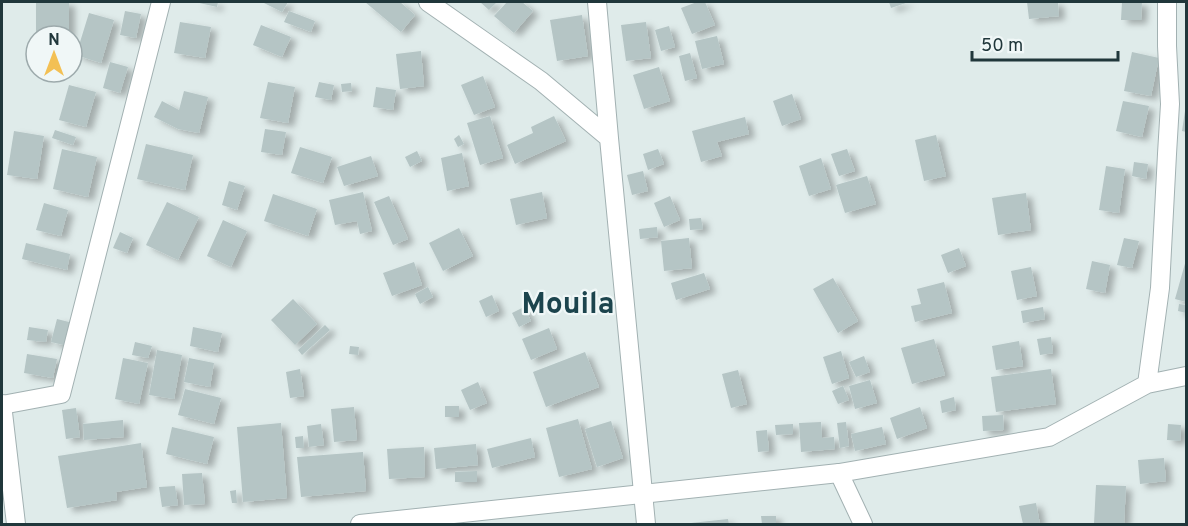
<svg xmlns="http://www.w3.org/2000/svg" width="1188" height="526" viewBox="0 0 1188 526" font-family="Overpass,sans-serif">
<defs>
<filter id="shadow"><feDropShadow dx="6" dy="4" stdDeviation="3" flood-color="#0004"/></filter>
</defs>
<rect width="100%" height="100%" fill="#dfebea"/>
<path fill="#b5c5c5" filter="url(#shadow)" d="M 36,2 L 69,2 L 69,36 L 36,36 Z
M 195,2 L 218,2 L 217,7 Z
M 262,2 L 288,2 L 282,12 Z
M 365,2 L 400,2 L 415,15 L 401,32 Z
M 480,2 L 497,2 L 489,10 Z
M 507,2 L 522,2 L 533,11 L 514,33 L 494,16 Z
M 697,2 L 705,2 L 715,25 L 692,34 L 681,8 Z
M 889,2 L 909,2 L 891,8 Z
M 1027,2 L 1058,2 L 1059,16 L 1029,19 Z
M 1122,2 L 1142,2 L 1141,20 L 1121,20 Z
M 125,11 L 141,14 L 136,38 L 120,35 Z
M 289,11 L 315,21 L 311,32 L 284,22 Z
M 89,13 L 114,20 L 101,63 L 76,55 Z
M 582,15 L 588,56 L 557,61 L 550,20 Z
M 180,22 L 211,27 L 205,58 L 174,53 Z
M 646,22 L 651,58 L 626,61 L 621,25 Z
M 261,25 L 291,37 L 282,57 L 253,45 Z
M 669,26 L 675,47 L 661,51 L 655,30 Z
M 717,36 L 724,64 L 702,69 L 695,41 Z
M 421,51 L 424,86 L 400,89 L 396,54 Z
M 1132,52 L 1159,58 L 1151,96 L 1124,91 Z
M 690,53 L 697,78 L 685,81 L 679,56 Z
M 110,62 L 128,67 L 120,93 L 103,88 Z
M 659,67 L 670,101 L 644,109 L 633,75 Z
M 483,76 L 495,107 L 474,115 L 461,85 Z
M 268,82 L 295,87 L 288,123 L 260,118 Z
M 319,82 L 334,85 L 331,100 L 315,97 Z
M 351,83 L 352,91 L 342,92 L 341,84 Z
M 69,85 L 96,92 L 86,127 L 59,120 Z
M 376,87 L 396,90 L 393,110 L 373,107 Z
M 184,91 L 208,97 L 199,133 L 178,129 L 154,117 L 162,101 L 179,110 Z
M 792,94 L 801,119 L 782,126 L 773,101 Z
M 1123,101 L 1149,106 L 1142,137 L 1116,131 Z
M 1185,111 L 1186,111 L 1186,132 L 1182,131 Z
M 490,116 L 503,158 L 480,165 L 467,123 Z
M 554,116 L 566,141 L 515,164 L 507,145 L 533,133 L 531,127 Z
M 745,117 L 749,134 L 717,142 L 722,156 L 701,162 L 692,131 Z
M 265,129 L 286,132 L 282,155 L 261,152 Z
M 55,130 L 76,137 L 73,145 L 52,138 Z
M 14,131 L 44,136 L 37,179 L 7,175 Z
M 459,135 L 464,144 L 458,147 L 454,139 Z
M 936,135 L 946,176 L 924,181 L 915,140 Z
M 146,144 L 193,155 L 185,190 L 137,179 Z
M 300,147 L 332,157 L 323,183 L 291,173 Z
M 62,149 L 97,157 L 88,197 L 53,189 Z
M 658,149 L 664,164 L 648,170 L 643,154 Z
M 847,149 L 855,171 L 839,176 L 831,154 Z
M 417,151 L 422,161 L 410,167 L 405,157 Z
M 462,153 L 469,186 L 447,191 L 441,158 Z
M 371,156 L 378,176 L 344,186 L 337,167 Z
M 821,158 L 831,189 L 809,196 L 799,166 Z
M 1134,162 L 1148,164 L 1146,179 L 1132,176 Z
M 1106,166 L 1125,169 L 1119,213 L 1099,210 Z
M 643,171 L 648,191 L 632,195 L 627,175 Z
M 867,176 L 876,204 L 845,213 L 836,185 Z
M 229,181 L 245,186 L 237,210 L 222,205 Z
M 363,192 L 372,231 L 360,234 L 357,221 L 335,225 L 329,200 Z
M 542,192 L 547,218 L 516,225 L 510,199 Z
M 1026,193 L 1031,230 L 998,235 L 992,198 Z
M 273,194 L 317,209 L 308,236 L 264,221 Z
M 389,196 L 408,239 L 393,245 L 374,202 Z
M 670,196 L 680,220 L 664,227 L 654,203 Z
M 167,202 L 199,217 L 178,260 L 146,245 Z
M 44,203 L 68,210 L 61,236 L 36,230 Z
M 701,218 L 703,229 L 690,230 L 689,219 Z
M 223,220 L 247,231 L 231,267 L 207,256 Z
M 657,227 L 658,237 L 640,239 L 639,229 Z
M 459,228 L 473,256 L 443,271 L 429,243 Z
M 120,232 L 133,238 L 127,253 L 113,248 Z
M 689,238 L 692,268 L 664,271 L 661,241 Z
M 1124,238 L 1139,241 L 1132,268 L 1117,265 Z
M 26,243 L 70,254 L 67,270 L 22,259 Z
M 959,248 L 966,266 L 948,273 L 941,255 Z
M 1186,260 L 1186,302 L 1175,299 Z
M 1092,261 L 1110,265 L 1105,293 L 1086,289 Z
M 414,262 L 422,285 L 392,296 L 383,273 Z
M 1031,267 L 1037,296 L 1017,300 L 1011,271 Z
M 704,273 L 710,289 L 676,300 L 671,283 Z
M 833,278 L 858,321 L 838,333 L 813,289 Z
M 944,282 L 952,313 L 915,322 L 911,306 L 921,304 L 917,289 Z
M 428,287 L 433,297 L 420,304 L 415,294 Z
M 492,295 L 499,311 L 486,317 L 479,301 Z
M 293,299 L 317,324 L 295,345 L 271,320 Z
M 1179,304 L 1186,305 L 1186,313 L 1178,311 Z
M 524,307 L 531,321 L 519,327 L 512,313 Z
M 1043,307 L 1045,319 L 1023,323 L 1021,311 Z
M 57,319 L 73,323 L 68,346 L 51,342 Z
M 325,325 L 330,330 L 302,355 L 298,350 Z
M 29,327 L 48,330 L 46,342 L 27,340 Z
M 193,327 L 222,333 L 218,352 L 190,346 Z
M 549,328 L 557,349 L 531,360 L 522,339 Z
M 1051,337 L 1053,353 L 1040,355 L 1037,339 Z
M 934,339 L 945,375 L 912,384 L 901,348 Z
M 1019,341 L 1023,366 L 996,370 L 992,346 Z
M 135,342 L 152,346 L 148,358 L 132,355 Z
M 350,346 L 359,347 L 358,355 L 349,354 Z
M 157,350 L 182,355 L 174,399 L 149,395 Z
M 841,351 L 849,378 L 832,384 L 823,357 Z
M 585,352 L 599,387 L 546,407 L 533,372 Z
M 27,354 L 57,359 L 53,378 L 24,373 Z
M 864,356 L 870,372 L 856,377 L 849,362 Z
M 123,358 L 148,363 L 139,404 L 115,399 Z
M 189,358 L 214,363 L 210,387 L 184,382 Z
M 300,369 L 304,396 L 290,398 L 286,372 Z
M 1051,369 L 1056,404 L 996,412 L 991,377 Z
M 738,370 L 747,404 L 731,408 L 722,374 Z
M 870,380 L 877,403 L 855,409 L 849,386 Z
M 478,382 L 487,403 L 470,410 L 461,390 Z
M 843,386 L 849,400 L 838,404 L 832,391 Z
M 185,389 L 221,398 L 214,424 L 178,415 Z
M 954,397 L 956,410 L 942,413 L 940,401 Z
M 445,406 L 459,406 L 459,417 L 445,417 Z
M 354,407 L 357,440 L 334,442 L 331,409 Z
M 920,407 L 927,428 L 897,439 L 890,418 Z
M 76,408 L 80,437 L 66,439 L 62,410 Z
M 1003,415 L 1004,430 L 983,431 L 982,416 Z
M 578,419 L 592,469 L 559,477 L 546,428 Z
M 123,420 L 124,437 L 84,440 L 83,424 Z
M 611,421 L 623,458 L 597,467 L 585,429 Z
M 821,422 L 822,438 L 834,437 L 835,449 L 801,452 L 799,423 Z
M 846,422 L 849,446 L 840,448 L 837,423 Z
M 281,423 L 287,498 L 243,502 L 237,427 Z
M 321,424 L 324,445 L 309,447 L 307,426 Z
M 793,424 L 793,434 L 776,435 L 775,425 Z
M 1168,424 L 1181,425 L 1180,441 L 1167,440 Z
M 172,427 L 214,437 L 207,464 L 166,454 Z
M 882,427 L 886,444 L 855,451 L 851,434 Z
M 767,430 L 769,451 L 758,452 L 756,431 Z
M 303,436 L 304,448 L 296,448 L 295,437 Z
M 531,438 L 535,457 L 492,468 L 487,449 Z
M 141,443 L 147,487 L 116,492 L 117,500 L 67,508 L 58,456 Z
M 476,444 L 478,465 L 436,469 L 434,448 Z
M 424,447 L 425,477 L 389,479 L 387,449 Z
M 363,452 L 366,491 L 301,497 L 297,457 Z
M 1164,458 L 1166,481 L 1140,484 L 1138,460 Z
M 477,471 L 477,482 L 455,482 L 455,472 Z
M 202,473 L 205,504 L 184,505 L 182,474 Z
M 1096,485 L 1126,486 L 1124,524 L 1094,524 Z
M 175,486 L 178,505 L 162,507 L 159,487 Z
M 236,490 L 237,503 L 232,503 L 230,491 Z
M 1036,503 L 1040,524 L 1023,524 L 1019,506 Z
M 761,516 L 776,516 L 776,524 L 762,524 Z
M 728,519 L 729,524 L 691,524 L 691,523 Z"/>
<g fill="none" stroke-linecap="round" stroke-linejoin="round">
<g stroke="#a2b1b2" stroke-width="20">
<path id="minor" d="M 428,2 L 541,81 L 609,138 L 646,524
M 597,2 L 609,138
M 1147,384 L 1160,288 L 1167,154 L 1170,104 L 1167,46 L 1167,2
M 2,405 L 61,394 L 161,2
M 839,473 L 1049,437 L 1147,384 L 1186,376"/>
</g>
<g stroke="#a2b1b2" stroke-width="20">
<path id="tertiary" d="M 2,404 L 16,524
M 360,524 L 839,473 L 863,524"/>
</g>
<use href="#minor" stroke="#fff" stroke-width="18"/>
<use href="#tertiary" stroke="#fff" stroke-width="18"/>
</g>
<g text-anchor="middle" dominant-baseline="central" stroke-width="4.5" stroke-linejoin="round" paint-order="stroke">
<g font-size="30" font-weight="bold" fill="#1c444d" stroke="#f0f7f7">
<text x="568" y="305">Mouila</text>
</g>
</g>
<rect width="1188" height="526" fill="none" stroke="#20373b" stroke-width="6"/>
<g transform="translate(54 54)"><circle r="28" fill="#f0f7f7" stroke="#9daaac" stroke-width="1.5"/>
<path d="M0-4.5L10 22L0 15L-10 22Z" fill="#f3c054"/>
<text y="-9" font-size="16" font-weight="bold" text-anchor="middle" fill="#20373b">N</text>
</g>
<path d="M972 51v9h146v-9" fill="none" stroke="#20373b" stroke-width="3"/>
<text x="981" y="51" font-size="18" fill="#20373b" stroke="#f0f7f7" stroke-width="4.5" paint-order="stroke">50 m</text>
</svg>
